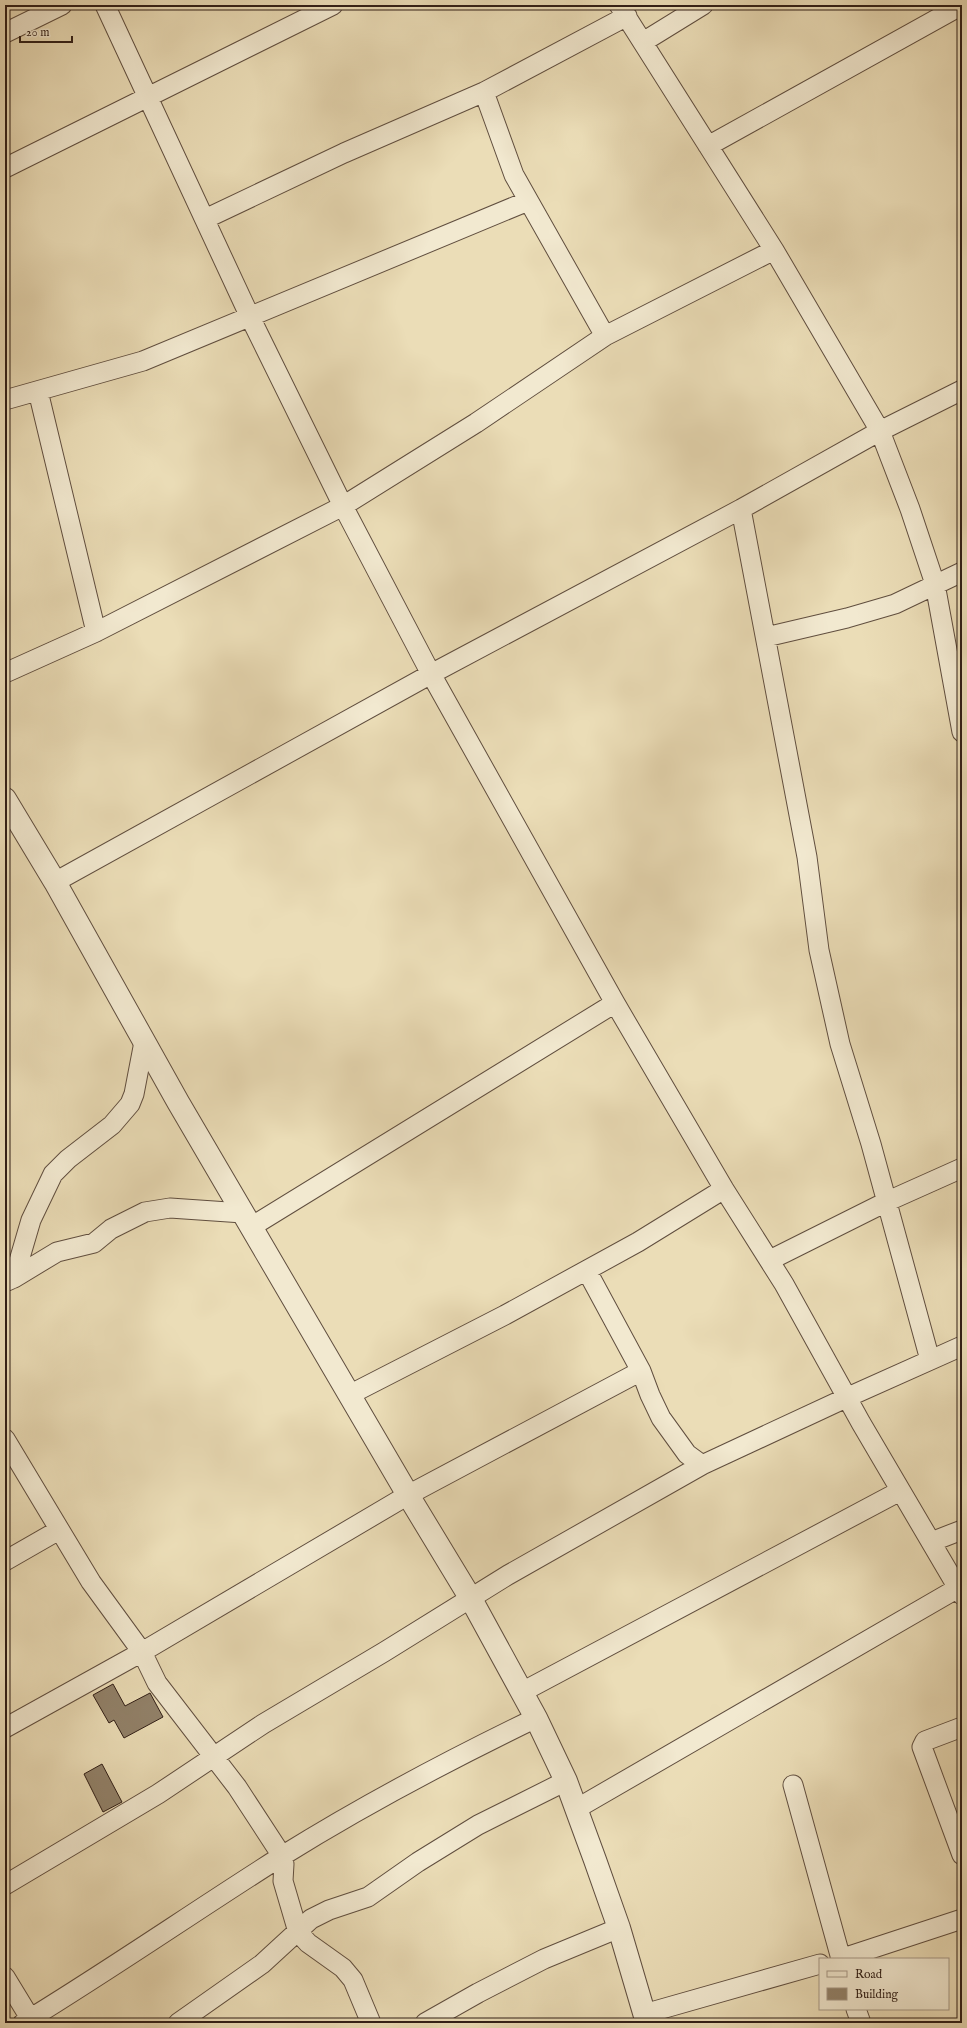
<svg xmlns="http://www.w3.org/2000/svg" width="967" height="2028" viewBox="0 0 967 2028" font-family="'IM FELL English',serif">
<rect width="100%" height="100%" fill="#ebddb7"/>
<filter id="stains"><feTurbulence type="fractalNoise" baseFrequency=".005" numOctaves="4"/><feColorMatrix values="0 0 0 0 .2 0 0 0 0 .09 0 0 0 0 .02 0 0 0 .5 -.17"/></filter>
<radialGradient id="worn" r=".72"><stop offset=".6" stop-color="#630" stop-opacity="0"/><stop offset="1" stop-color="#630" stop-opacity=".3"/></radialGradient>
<path fill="#92826a" stroke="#311f17" d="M 113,1684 L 125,1706 L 150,1693 L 163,1717 L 124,1738 L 114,1720 L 109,1723 L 93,1695 Z
M 102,1764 L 122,1802 L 103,1812 L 84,1774 Z"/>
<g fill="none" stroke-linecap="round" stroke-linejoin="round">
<g stroke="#604e3f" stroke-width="21">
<path id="minor" d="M 105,5 L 250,317 L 343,506 L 431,674 L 615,1003 L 724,1189 L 784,1284 L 861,1423 L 962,1595
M 619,5 L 774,250 L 880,431 L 910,509 L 935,584 L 962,732
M 5,33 L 62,5
M 643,42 L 703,5
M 484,92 L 514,175 L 605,336
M 708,146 L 962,5
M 5,168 L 333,5
M 205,219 L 344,153 L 484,92 L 627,16
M 38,391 L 96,632
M 5,400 L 143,361 L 528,201
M 741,509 L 807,857 L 819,950 L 840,1044 L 871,1144 L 930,1360
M 766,637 L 847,618 L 895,604 L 962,572
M 5,673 L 96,632 L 343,506 L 476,423 L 605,336 L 774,250
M 55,882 L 431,674 L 741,509 L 880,431 L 962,390
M 251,1227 L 615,1003
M 770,1260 L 886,1202 L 962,1168
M 587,1271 L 641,1371 L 650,1395 L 661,1418 L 687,1454 L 702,1465
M 14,1278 L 57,1252 L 94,1243 L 111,1229 L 145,1212 L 170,1208 L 243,1213
M 5,1282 L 14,1278 L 31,1220 L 53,1174 L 68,1159 L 112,1125 L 130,1104 L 134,1094 L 144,1042
M 349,1395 L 505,1315 L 638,1242 L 724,1189
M 5,1439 L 91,1582 L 142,1652 L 157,1683 L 237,1787 L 282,1856 L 284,1864 L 283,1881 L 298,1932 L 308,1943 L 343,1968 L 353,1980 L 371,2023
M 931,1542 L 962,1530
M 5,1561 L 59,1530
M 522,1692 L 900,1491
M 962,1727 L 925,1741 L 922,1747 L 962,1855
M 5,1728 L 142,1652 L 408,1495 L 641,1371
M 793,1785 L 841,1959
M 576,1809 L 958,1588
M 5,1885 L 158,1794 L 263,1724 L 384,1652 L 508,1575 L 672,1482 L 702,1465 L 848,1397 L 962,1346
M 840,1959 L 962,1919
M 5,1977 L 33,2023
M 856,2009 L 861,2023
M 644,2014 L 820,1964
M 23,2023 C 110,1970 195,1911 282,1856 C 364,1805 449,1760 536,1718
M 178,2023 L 262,1964 L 311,1919 L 329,1910 L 368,1897 L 418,1862 L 478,1825 L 566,1781
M 425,2023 L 478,1993 L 544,1959 L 619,1928"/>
</g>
<g stroke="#604e3f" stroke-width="24">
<path id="tertiary" d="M 5,799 L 55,882 L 178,1102 L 408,1495 L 471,1599 L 536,1718 L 566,1781 L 595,1860 L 619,1928 L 647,2023"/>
</g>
<use href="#minor" stroke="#f2e9d0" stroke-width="19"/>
<use href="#tertiary" stroke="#f2e9d0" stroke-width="22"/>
</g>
<rect width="967" height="2028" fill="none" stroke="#ebddb7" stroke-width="20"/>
<rect x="6" y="6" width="955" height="2016" fill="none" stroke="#311f17" stroke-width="2"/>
<rect x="10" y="10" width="947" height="2008" fill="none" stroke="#311f17"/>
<rect x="819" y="1958" width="130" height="52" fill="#f2e9d0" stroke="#a59886"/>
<rect x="827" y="1971" width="20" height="6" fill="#f2e9d0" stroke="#a59886"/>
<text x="855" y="1978" font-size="12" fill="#311f17">Road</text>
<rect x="827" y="1988" width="20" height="12" fill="#92826a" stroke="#a59886"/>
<text x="855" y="1998" font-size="12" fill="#311f17">Building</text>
<path d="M20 36v6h52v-6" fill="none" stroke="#311f17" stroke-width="2"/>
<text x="26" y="36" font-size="12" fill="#311f17" stroke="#f2e9d0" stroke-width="3" paint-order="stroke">20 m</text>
<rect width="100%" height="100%" filter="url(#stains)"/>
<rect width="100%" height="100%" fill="url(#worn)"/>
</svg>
